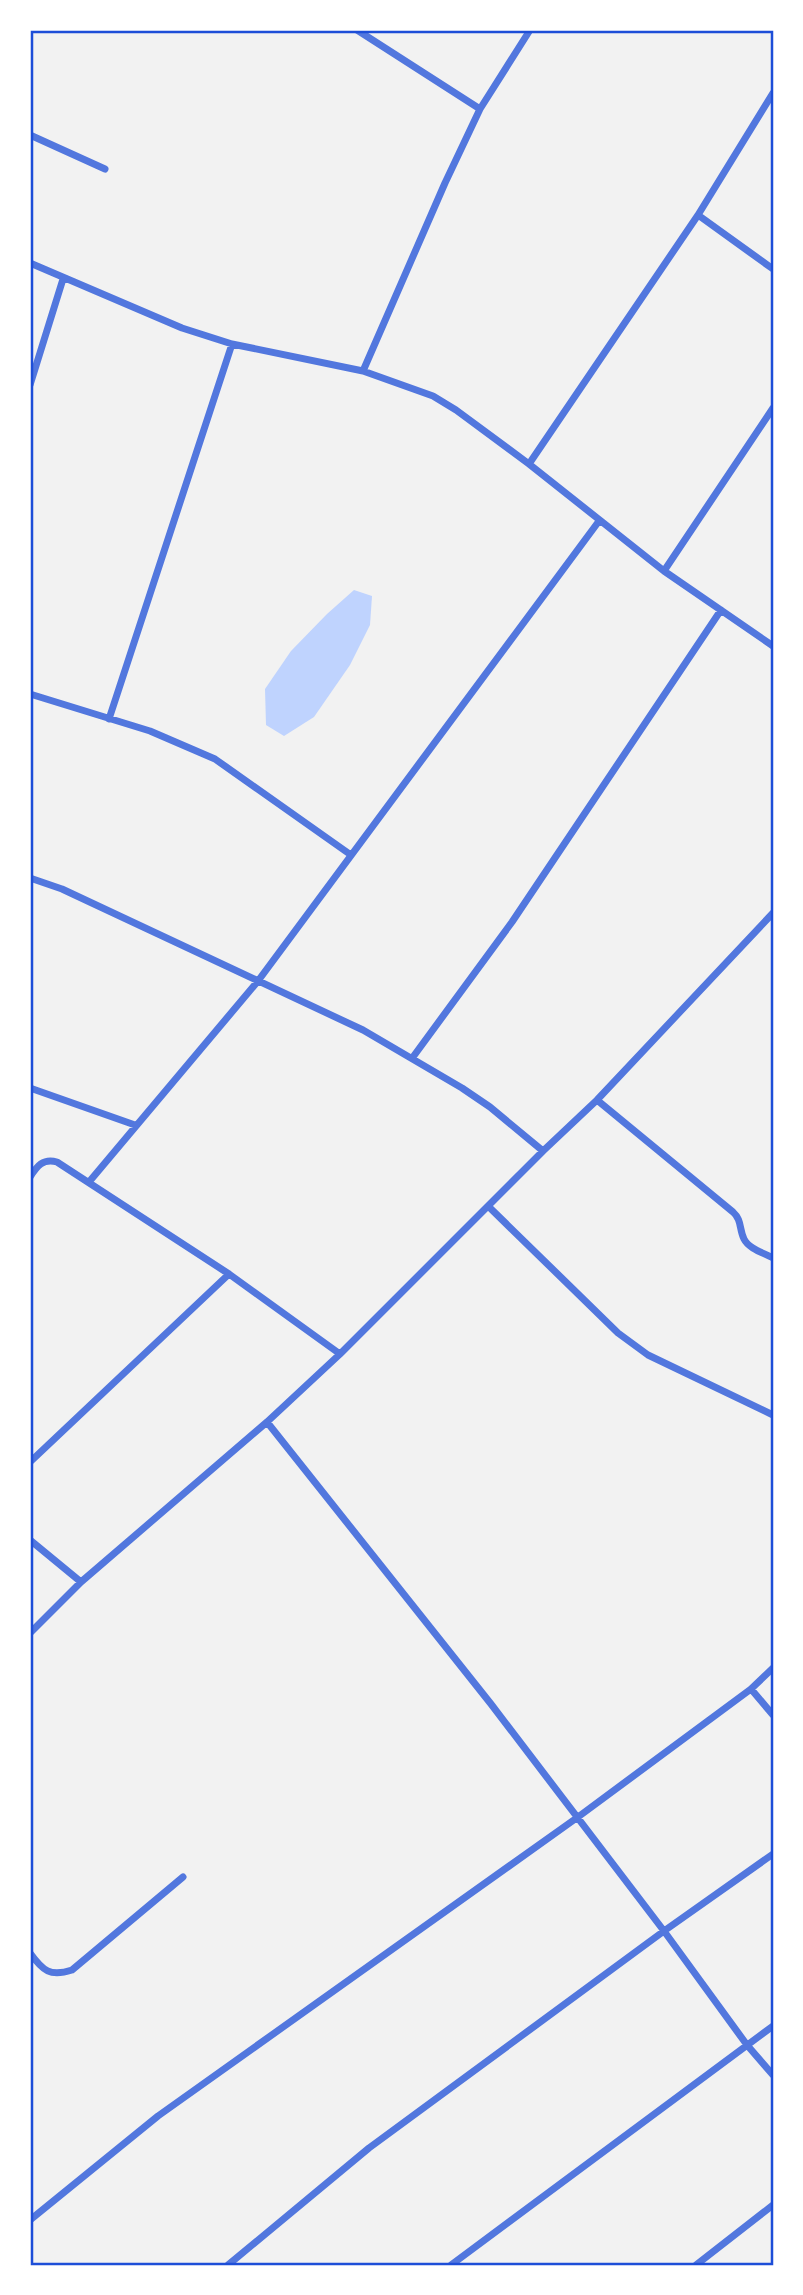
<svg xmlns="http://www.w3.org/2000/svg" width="803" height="2295" viewBox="0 0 803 2295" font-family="'Work Sans',sans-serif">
<rect width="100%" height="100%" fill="#f2f2f2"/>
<path fill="#bfd3fe" d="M 354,590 L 372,596 L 370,625 L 350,665 L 314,717 L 284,736 L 266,725 L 265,689 L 291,651 L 327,614 Z"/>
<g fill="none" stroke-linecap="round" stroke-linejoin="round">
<path stroke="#5277de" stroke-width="7" d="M 357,30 L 480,109
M 30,135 L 105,169
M 698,215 L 773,269
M 30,263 L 182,328 L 232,344 L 363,371 L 433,396 L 456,410 L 529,464 L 664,571 L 773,646
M 363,371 L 445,183 L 480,109 L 530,30
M 30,385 L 63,279
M 529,464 L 698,215 L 773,93
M 664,571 L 773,408
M 30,694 L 150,731 L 215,759 L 351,855
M 109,719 L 232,344
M 30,878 L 62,889 L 363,1030 L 462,1088 L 490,1107 L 543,1151
M 413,1057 L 512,922 L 721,610
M 30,1088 L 135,1125
M 597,1100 L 733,1212 C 742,1220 739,1229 744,1239 C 749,1249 764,1253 773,1258
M 30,1177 C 37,1166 43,1158 57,1162 L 229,1274 L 340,1354
M 89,1182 L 258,981 L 599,521
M 488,1206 L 618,1333 L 648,1355 L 773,1415
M 267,1422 L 491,1704 L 664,1931 L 747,2045 L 773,2075
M 30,1462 L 229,1274
M 30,1540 L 81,1582
M 30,1633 L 81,1582 L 267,1422 L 340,1354 L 543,1151 L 597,1100 L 773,913
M 751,1689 L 773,1715
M 30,1953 C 43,1971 50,1977 72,1970 L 183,1877
M 30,2220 L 158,2116 L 578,1817 L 751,1689 L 773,1668
M 228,2265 L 369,2148 L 664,1931 L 773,1854
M 451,2265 L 773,2026
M 696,2265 L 773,2205"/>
</g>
<rect width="803" height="2295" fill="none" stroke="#ffffff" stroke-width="63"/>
<rect x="32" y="32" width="740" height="2232" fill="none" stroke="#1d4ed8" stroke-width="2.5"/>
</svg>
